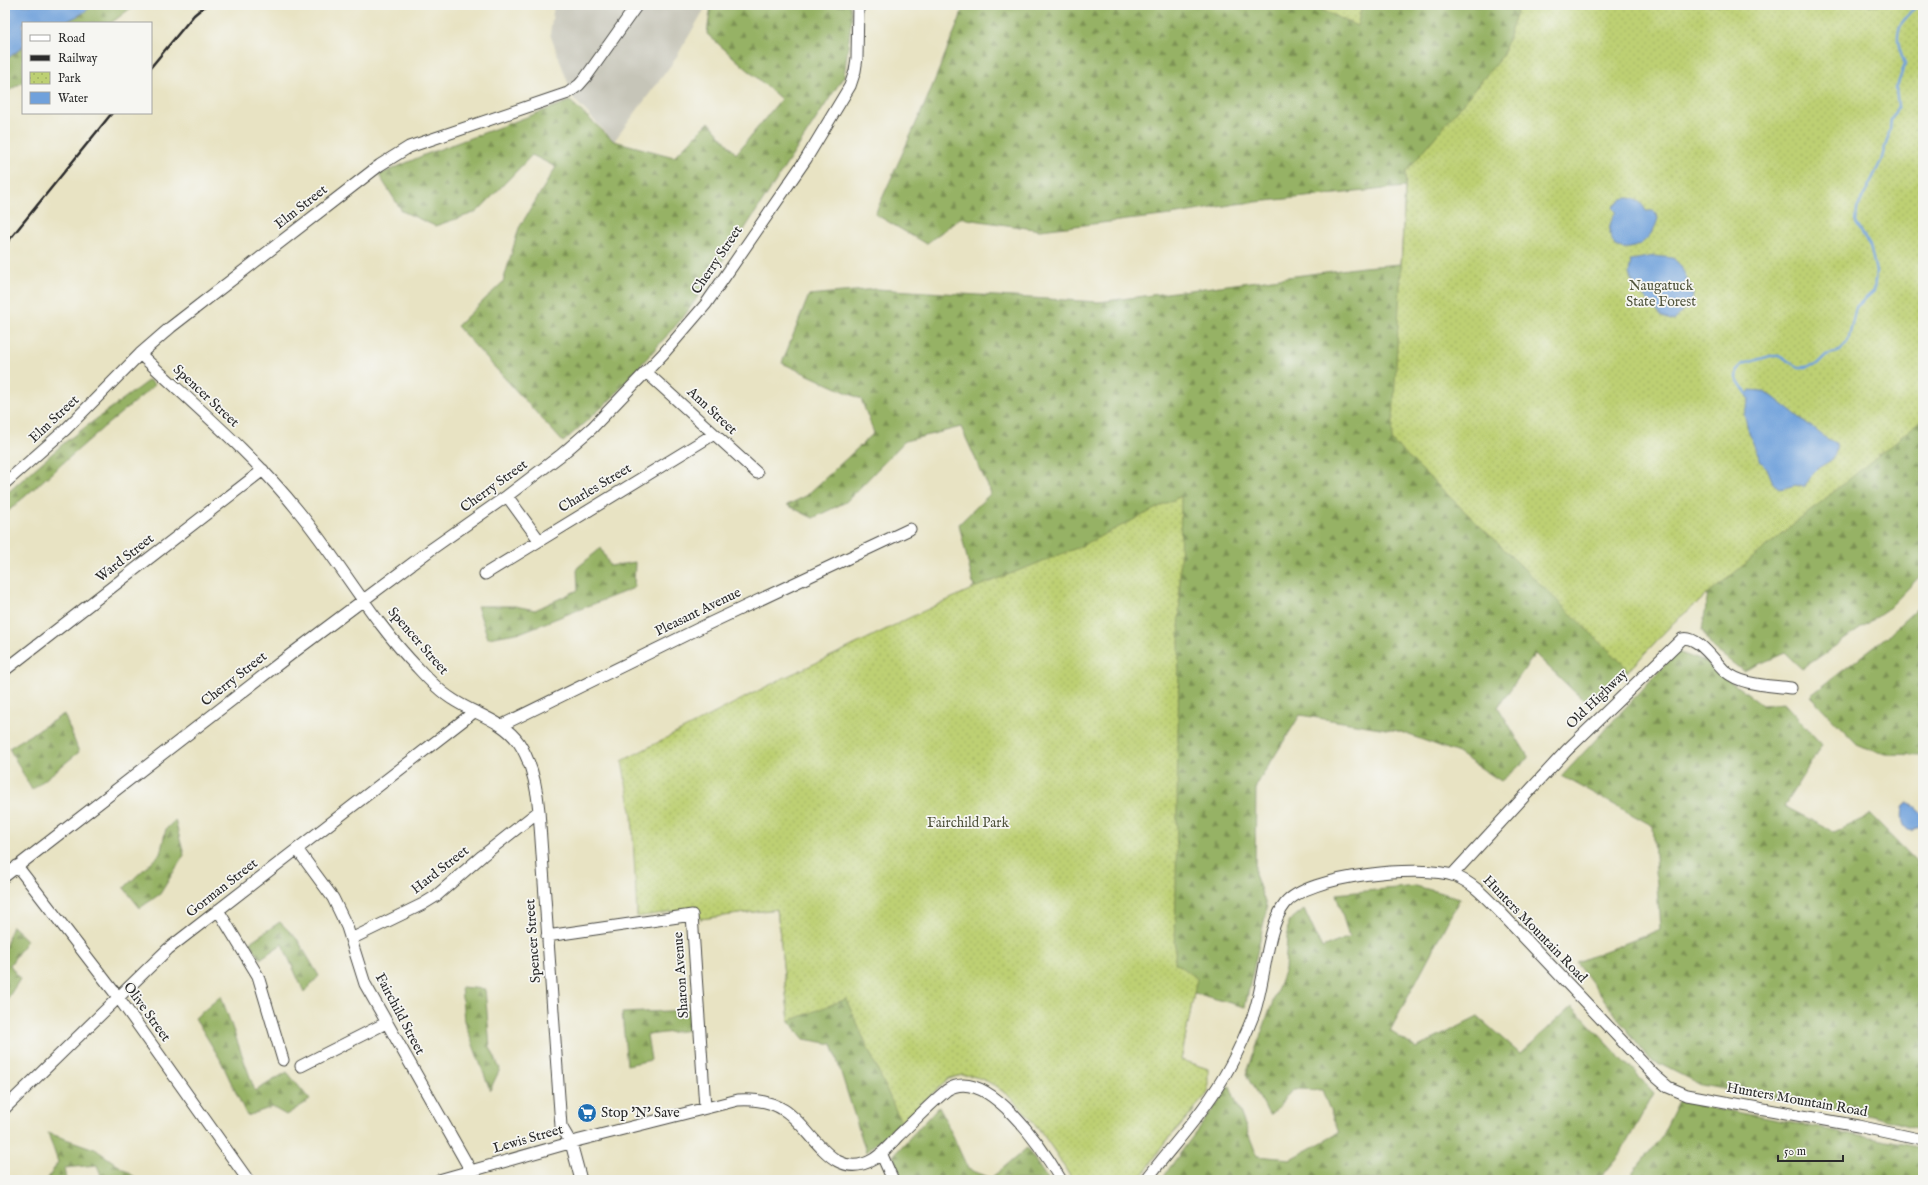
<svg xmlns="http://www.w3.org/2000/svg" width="1928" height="1185" viewBox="0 0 1928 1185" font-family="'IM FELL English',serif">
<defs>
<pattern id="forest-firs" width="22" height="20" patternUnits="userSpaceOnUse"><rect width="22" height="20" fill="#96b265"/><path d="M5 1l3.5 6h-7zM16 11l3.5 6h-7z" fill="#7b9153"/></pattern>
<pattern id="park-dots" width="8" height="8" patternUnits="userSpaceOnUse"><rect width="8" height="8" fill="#bdd073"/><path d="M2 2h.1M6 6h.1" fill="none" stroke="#a3b364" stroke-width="1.8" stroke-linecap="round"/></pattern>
</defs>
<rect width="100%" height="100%" fill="#f6f6f2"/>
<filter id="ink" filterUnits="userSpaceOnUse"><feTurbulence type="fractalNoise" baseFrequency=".025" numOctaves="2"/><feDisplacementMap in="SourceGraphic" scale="8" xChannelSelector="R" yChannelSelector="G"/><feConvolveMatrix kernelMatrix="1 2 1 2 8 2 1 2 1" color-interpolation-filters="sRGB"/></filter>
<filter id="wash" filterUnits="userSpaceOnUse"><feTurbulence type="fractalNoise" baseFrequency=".012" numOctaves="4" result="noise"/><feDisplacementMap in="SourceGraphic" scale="16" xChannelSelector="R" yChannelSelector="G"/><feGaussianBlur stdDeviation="0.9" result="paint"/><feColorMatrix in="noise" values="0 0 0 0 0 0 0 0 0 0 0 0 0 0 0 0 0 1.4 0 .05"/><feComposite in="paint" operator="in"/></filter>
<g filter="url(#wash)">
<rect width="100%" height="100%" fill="#e8e3c3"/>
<path fill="#c6c5b8" d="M 554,5 L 707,5 L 674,61 L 614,141 L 574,99 L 550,34 Z"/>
<path fill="url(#forest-firs)" stroke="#606e48" d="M 94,5 L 135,5 L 111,23 L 65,23 Z
M 711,5 L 850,5 L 852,17 L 844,76 L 742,233 L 685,315 L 611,399 L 563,442 L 457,326 L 503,282 L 519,228 L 556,167 L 532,155 L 477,212 L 435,226 L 402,211 L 379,175 L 424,155 L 570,101 L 614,141 L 674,157 L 709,122 L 736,154 L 781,99 L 707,34 Z
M 963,5 L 1923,5 L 1923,573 L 1887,610 L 1802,669 L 1785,653 L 1743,671 L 1713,648 L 1702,630 L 1708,594 L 1674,622 L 1629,670 L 1585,702 L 1535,654 L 1498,707 L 1529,758 L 1501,781 L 1456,752 L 1398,731 L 1300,715 L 1256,786 L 1255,874 L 1267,908 L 1245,1007 L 1194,993 L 1181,1060 L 1208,1069 L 1193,1112 L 1162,1146 L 1140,1180 L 1072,1180 C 1053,1146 1013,1084 972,1076 C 963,1074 955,1076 948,1080 L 866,1152 L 832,1044 L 804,1039 L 789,1021 L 777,909 L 700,919 L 746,697 L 974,588 L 959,524 L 991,493 L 961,427 L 905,441 L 846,502 L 813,518 L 787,505 L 806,496 L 874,433 L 861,399 L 782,363 L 809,295 L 876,289 L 1099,302 L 1363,267 L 1401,264 L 1405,187 L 1236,204 L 1171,215 L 1040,230 L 960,218 L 926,244 L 875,214 L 927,99 L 960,18 Z
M 23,47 L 23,82 L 5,93 L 5,60 Z
M 149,380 L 155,385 L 104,427 L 5,514 L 5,495 L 64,443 Z
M 601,548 L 610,566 L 635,562 L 634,588 L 522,632 L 488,638 L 477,606 L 515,606 L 535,610 L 578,590 L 577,568 Z
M 1923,603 L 1923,755 L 1885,754 L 1858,745 L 1810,696 L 1886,637 Z
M 1677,652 L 1703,661 L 1762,705 L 1784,703 L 1822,745 L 1784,806 L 1834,832 L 1871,815 L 1923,868 L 1923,1130 L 1871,1116 L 1701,1085 L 1648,1058 L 1576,962 L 1660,930 L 1653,826 L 1562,776 Z
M 64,714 L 79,752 L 32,790 L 9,748 Z
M 175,820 L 184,855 L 160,894 L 140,908 L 124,888 L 160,854 L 166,829 Z
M 1416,886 L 1460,898 L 1390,1031 L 1416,1048 L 1478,1017 L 1520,1054 L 1572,1006 L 1654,1093 L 1622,1151 L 1598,1180 L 1165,1180 L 1165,1174 L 1230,1086 L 1257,1156 L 1291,1159 L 1339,1133 L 1322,1090 L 1293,1089 L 1270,1116 L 1246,1075 L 1285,969 L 1288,922 L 1304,909 L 1322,948 L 1349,937 L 1336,894 Z
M 280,922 L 297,939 L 319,976 L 304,992 L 282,944 L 260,959 L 250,942 Z
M 12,926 L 27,940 L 10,965 L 20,979 L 6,1001 L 5,948 Z
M 461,987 L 485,989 L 490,1047 L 500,1069 L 490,1090 L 464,1021 Z
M 221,996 L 255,1091 L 287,1072 L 310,1100 L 286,1115 L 272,1107 L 247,1116 L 220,1059 L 195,1018 Z
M 690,1010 L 691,1030 L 647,1035 L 651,1060 L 627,1065 L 622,1013 Z
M 1679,1101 L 1923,1148 L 1923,1180 L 1627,1180 L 1661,1137 Z
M 939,1106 L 968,1169 L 991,1178 L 1027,1148 L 1048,1180 L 902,1180 L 893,1156 Z
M 48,1133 L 95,1149 L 139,1180 L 103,1180 L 97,1165 L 64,1168 L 66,1180 L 47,1180 L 58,1162 Z"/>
<path fill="url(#park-dots)" stroke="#747e4f" d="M 1311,5 L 1362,5 L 1357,26 Z
M 1519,5 L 1923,5 L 1923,419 L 1674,622 L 1629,670 L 1392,441 L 1406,172 L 1503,55 Z
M 1181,496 L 1175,963 L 1197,978 L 1181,1060 L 1208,1069 L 1208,1093 L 1162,1146 L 1140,1180 L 1072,1180 C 1053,1146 1013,1084 972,1076 C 963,1074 955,1076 948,1079 L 901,1122 L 846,999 L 789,1021 L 777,909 L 700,919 L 696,908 L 637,917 L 632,816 L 622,761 L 781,679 L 840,652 L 913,616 L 974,588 L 1077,548 Z"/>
<path fill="#70a1db" stroke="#4e6683" d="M 5,5 L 93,5 L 83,13 L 64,23 L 23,23 L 23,47 L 5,60 Z
M 1627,198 C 1637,198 1641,202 1646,211 L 1654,211 L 1658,218 C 1654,236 1636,255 1615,246 C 1607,230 1608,226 1616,212 L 1613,207 L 1622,199 Z
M 1654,256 L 1673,258 L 1680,265 L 1691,286 L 1693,296 L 1690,306 L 1683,310 L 1674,321 L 1662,317 L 1633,283 L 1629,274 L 1631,260 Z
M 1750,390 L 1762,391 L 1772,396 L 1827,439 L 1836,443 C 1838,464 1823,461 1813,473 C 1810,478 1808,482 1804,487 L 1796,485 L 1780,489 L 1773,483 L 1767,468 L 1761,462 L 1750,436 L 1744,414 L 1749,401 L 1747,394 Z
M 1909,802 L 1923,815 L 1923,824 L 1911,831 C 1901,829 1901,814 1904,805 Z"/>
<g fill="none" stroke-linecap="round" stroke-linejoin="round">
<path stroke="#70a1db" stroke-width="2.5" d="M 1747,394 L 1736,378 L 1737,370 L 1743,364 L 1770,356 L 1781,356 L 1797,367 L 1806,367 L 1817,364 L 1826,355 L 1840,351 L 1848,341 L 1856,307 L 1874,291 L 1876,271 L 1870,246 L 1856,223 L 1857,209 L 1881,161 L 1890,130 L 1891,120 L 1898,106 L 1896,89 L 1905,64 C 1899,49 1893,33 1904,20 C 1909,15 1913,11 1916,5"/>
</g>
</g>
<g filter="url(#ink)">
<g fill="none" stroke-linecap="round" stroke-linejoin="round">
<g stroke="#474742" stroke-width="13">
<path id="minor" d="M 140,354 C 194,405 253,454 299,512 C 340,562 372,621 418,668 C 428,679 439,691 452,699 C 474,714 503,720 519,743 C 532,763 537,788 539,811 L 561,1126 L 571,1143 L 581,1180
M 646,372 L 757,473
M 5,483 L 65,430 L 140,354 L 171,327 L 380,165 L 409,147 L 568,93 L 579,85 L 586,77 L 637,5
M 507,496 L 539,540
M 485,574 L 714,434
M 5,670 L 263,470
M 502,725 L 706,625 L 910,529
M 297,849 L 333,898 L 347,927 L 365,984 L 471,1171
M 17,866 L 118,997 L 248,1180
M 1452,875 L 1567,750 L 1682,639 C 1697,634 1715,662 1725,671 C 1742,686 1769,685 1791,688
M 5,876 L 290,655 L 433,548 L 507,496 L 561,455 L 592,428 L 663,354 L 706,304 L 806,159 L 850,86 L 855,71 L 857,58 L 858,5
M 218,910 L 258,976 L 283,1060
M 547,936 L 692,915 L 705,1107
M 351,939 L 423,904 L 436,896 L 482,856 L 539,811
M 301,1066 L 386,1023
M 5,1108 L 168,949 L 474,712
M 881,1153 L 893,1180
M 439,1180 L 580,1140 L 738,1100 C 754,1099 770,1101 784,1110 C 814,1129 832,1184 874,1159 C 883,1153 891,1144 898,1136 C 914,1121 930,1104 947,1090 C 987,1064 1044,1151 1061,1180
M 1146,1180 C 1165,1155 1186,1132 1204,1107 C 1224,1080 1241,1047 1253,1016 C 1265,985 1266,927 1285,904 C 1307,875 1422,864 1455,876 C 1474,883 1488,900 1502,914 L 1654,1075 L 1668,1087 L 1687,1095 L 1858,1126 L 1923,1140"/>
</g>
<use href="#minor" stroke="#fff" stroke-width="11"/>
<path stroke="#2b2b2b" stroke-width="2.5" d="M 151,67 L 194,15 L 206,5
M 5,245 L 112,113"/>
</g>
</g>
<defs>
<g id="supermarket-disc" transform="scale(1)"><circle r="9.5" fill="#1f6fb2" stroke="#f6f6f2"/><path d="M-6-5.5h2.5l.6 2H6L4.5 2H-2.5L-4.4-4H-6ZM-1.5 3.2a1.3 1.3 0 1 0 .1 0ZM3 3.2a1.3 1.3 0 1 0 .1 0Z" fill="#fff"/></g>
</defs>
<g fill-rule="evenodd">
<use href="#supermarket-disc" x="587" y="1113"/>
</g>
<g text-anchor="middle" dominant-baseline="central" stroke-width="3.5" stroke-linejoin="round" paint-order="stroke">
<g font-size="14" fill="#2b2b2b" stroke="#f6f6f2">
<text transform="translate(301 207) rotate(-38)">Elm Street</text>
<text transform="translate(717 260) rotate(-56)">Cherry Street</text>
<text transform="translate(206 396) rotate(43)">Spencer Street</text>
<text transform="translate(712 411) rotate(43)">Ann Street</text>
<text transform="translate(54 419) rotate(-43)">Elm Street</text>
<text transform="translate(494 486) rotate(-36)">Cherry Street</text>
<text transform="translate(595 488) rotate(-31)">Charles Street</text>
<text transform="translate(125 558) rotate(-38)">Ward Street</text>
<text transform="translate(698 612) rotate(-26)">Pleasant Avenue</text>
<text transform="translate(418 641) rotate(49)">Spencer Street</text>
<text transform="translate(234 679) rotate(-38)">Cherry Street</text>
<text transform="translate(1597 699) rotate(-44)">Old Highway</text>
<text transform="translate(440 870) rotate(-38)">Hard Street</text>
<text transform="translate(222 888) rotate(-38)">Gorman Street</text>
<text transform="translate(1535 929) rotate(46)">Hunters Mountain Road</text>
<text transform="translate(533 941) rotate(-94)">Spencer Street</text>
<text transform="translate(681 975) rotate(-94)">Sharon Avenue</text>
<text transform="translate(147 1012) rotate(54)">Olive Street</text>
<text transform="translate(400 1014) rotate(62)">Fairchild Street</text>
<text transform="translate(1797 1100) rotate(10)">Hunters Mountain Road</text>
<text transform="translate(528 1139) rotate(-16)">Lewis Street</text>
</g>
<g font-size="14" fill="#50543d" stroke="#f6f6f2">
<text x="1661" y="286">Naugatuck<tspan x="1661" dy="16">State Forest</tspan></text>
<text x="968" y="823">Fairchild Park</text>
</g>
<g font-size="14" fill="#2b2b2b" stroke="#f6f6f2" text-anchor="start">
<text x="601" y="1113">Stop 'N' Save</text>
</g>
</g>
<rect width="1928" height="1185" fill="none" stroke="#f6f6f2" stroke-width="20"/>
<rect x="22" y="22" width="130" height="92" fill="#f6f6f2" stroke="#a5a5a2"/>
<rect x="30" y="35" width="20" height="6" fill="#ffffff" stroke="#a5a5a2"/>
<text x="58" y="42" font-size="12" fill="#2b2b2b">Road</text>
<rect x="30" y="55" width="20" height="6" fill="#2b2b2b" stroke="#a5a5a2"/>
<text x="58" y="62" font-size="12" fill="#2b2b2b">Railway</text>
<rect x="30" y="72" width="20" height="12" fill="url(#park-dots)" stroke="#a5a5a2"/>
<text x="58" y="82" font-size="12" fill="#2b2b2b">Park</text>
<rect x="30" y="92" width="20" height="12" fill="#70a1db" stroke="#a5a5a2"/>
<text x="58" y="102" font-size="12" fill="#2b2b2b">Water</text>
<path d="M1778 1155v6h65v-6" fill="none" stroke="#2b2b2b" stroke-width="2"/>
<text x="1784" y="1155" font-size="12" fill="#2b2b2b" stroke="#f6f6f2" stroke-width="3" paint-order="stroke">50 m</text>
</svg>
